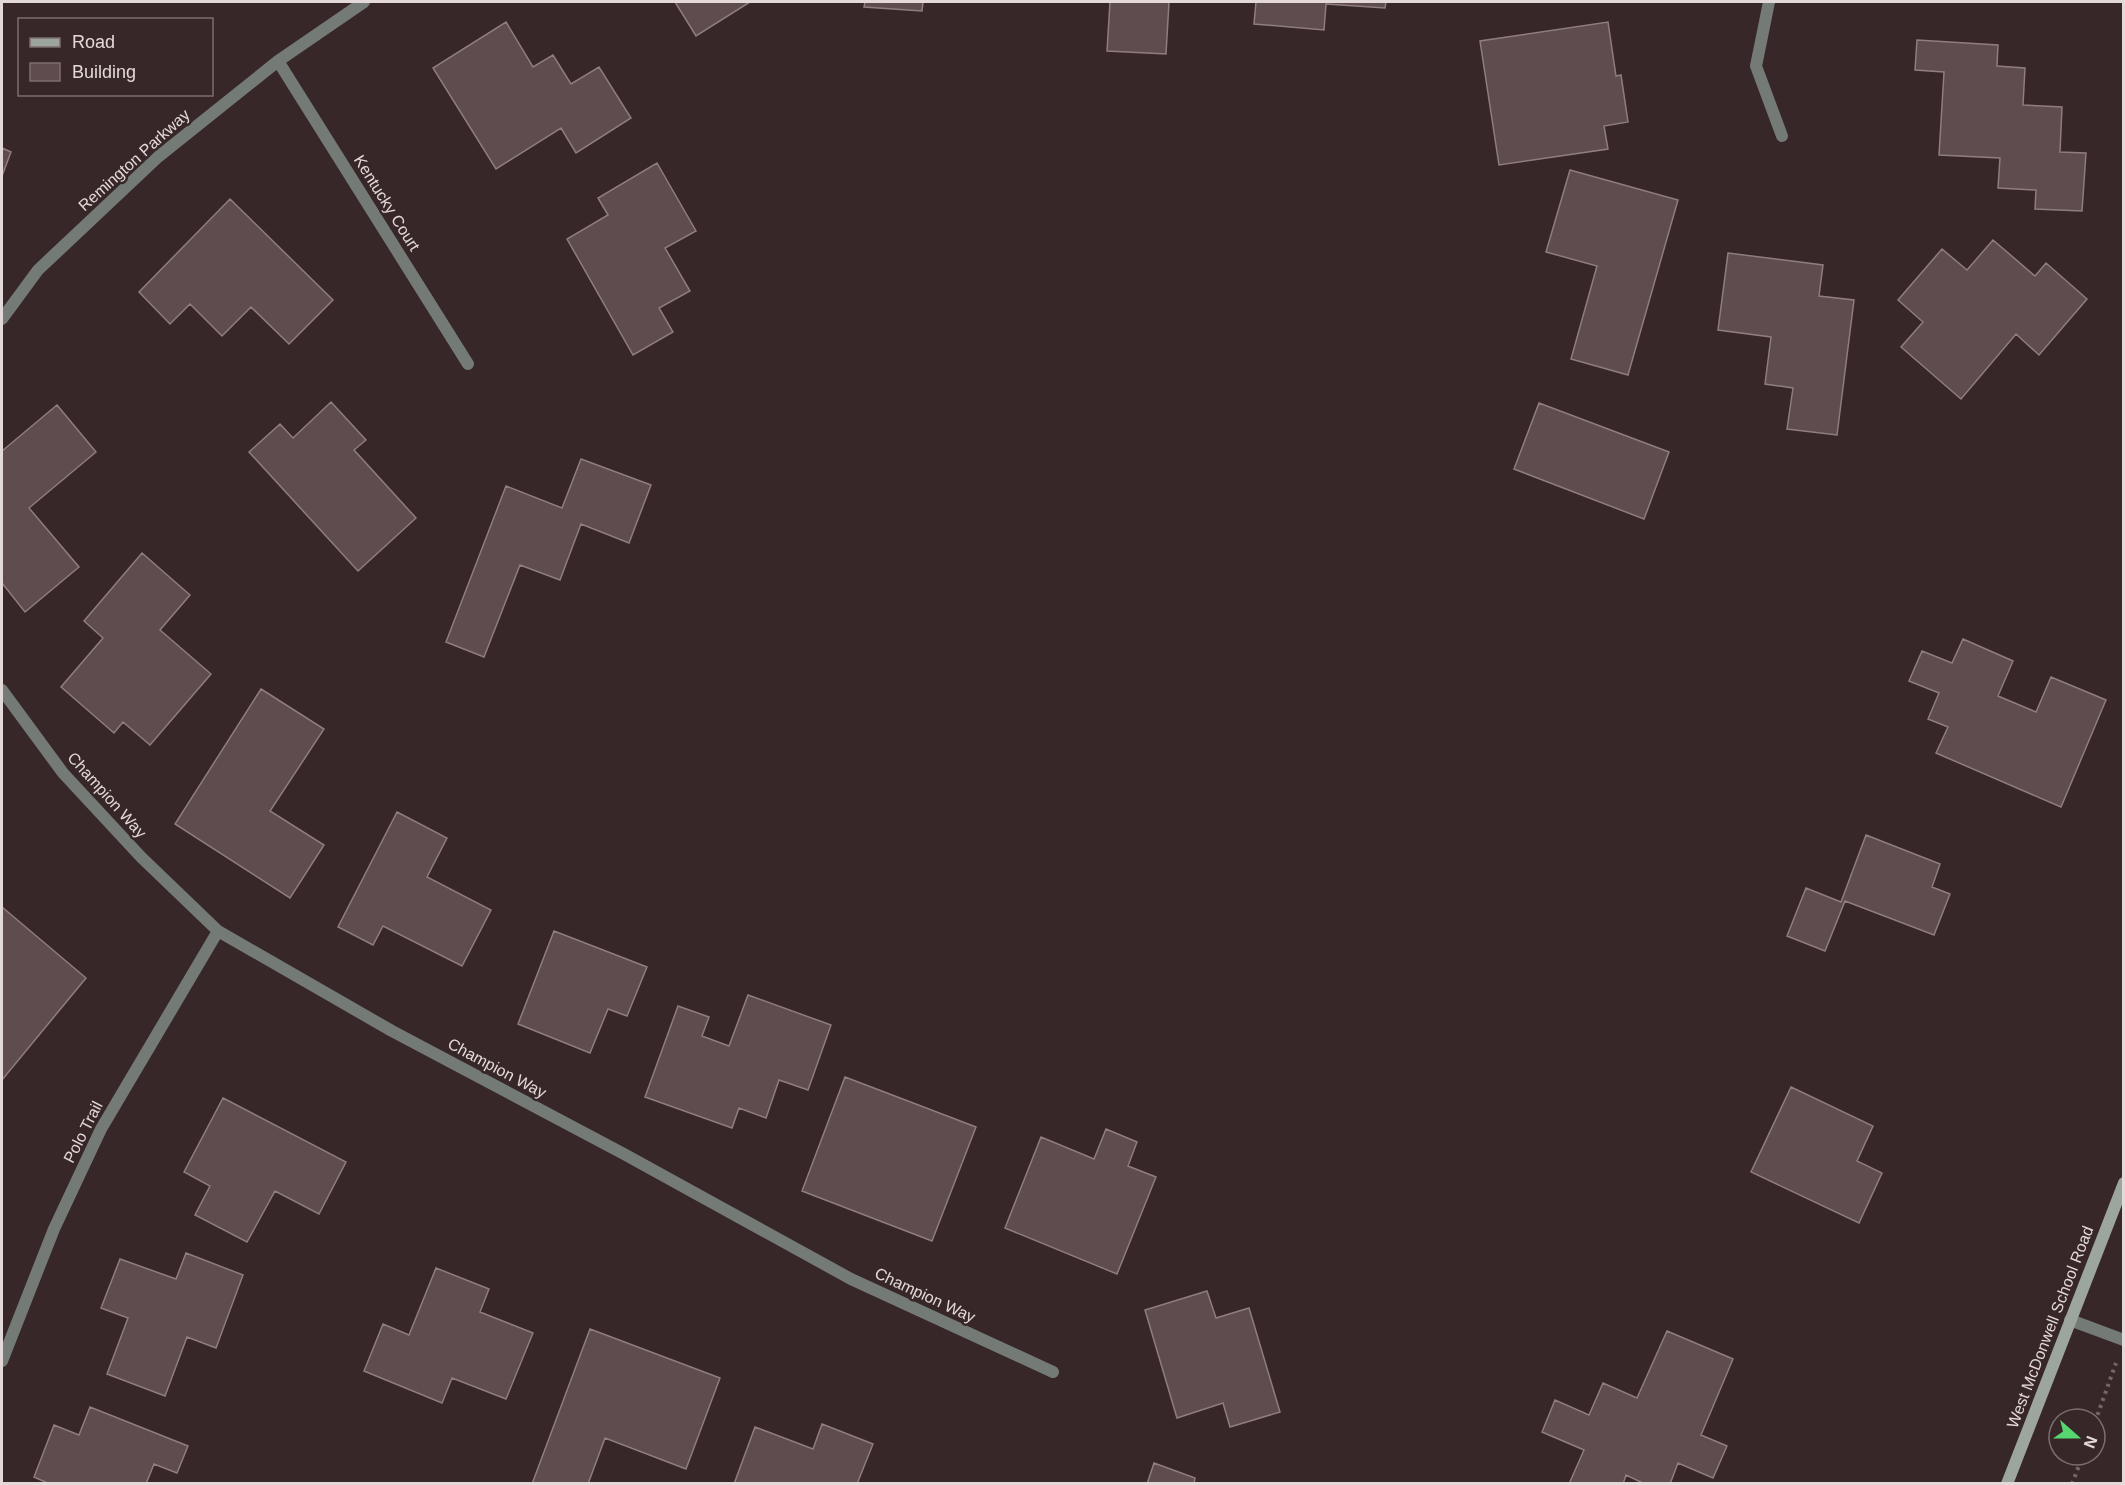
<svg xmlns="http://www.w3.org/2000/svg" width="2125" height="1485" viewBox="0 0 2125 1485" font-family="Arial,sans-serif">
<rect width="100%" height="100%" fill="#372728"/>
<path fill="#5e4c4e" stroke="#907d7e" stroke-width="1.5" d="M 675,2 L 750,2 L 696,36 Z
M 865,2 L 923,2 L 922,11 L 864,7 Z
M 1110,2 L 1169,2 L 1166,54 L 1107,51 Z
M 1256,2 L 1386,2 L 1385,8 L 1326,4 L 1324,30 L 1254,24 Z
M 506,22 L 533,67 L 553,55 L 571,84 L 599,67 L 631,118 L 576,153 L 561,128 L 496,169 L 433,68 Z
M 1608,22 L 1616,76 L 1621,75 L 1628,122 L 1604,126 L 1608,149 L 1499,165 L 1480,41 Z
M 1917,40 L 1998,45 L 1997,66 L 2025,68 L 2023,105 L 2062,107 L 2060,152 L 2086,153 L 2082,211 L 2035,209 L 2036,190 L 1998,188 L 2000,158 L 1939,155 L 1944,72 L 1915,70 Z
M 2,148 L 11,152 L 2,176 Z
M 657,163 L 696,231 L 665,248 L 690,291 L 659,308 L 673,332 L 633,355 L 567,239 L 608,215 L 598,198 Z
M 1570,170 L 1678,200 L 1628,375 L 1571,359 L 1597,266 L 1546,252 Z
M 230,199 L 333,300 L 289,344 L 251,307 L 222,336 L 190,304 L 170,324 L 139,292 Z
M 1993,240 L 2035,276 L 2046,263 L 2087,299 L 2039,355 L 2016,334 L 1961,399 L 1901,347 L 1923,322 L 1898,300 L 1942,249 L 1967,270 Z
M 1728,253 L 1823,265 L 1819,296 L 1854,300 L 1837,435 L 1787,429 L 1793,388 L 1765,384 L 1771,337 L 1718,330 Z
M 331,402 L 366,440 L 354,450 L 416,518 L 358,571 L 249,452 L 280,424 L 293,438 Z
M 1539,403 L 1669,452 L 1644,519 L 1514,469 Z
M 57,405 L 96,452 L 29,508 L 79,567 L 25,612 L 2,583 L 2,451 Z
M 581,459 L 651,485 L 629,543 L 581,524 L 560,580 L 520,565 L 484,657 L 446,642 L 506,486 L 562,508 Z
M 142,553 L 190,595 L 160,630 L 211,674 L 150,745 L 123,722 L 114,733 L 61,687 L 103,638 L 84,621 Z
M 1963,639 L 2013,661 L 1998,696 L 2036,712 L 2051,677 L 2106,700 L 2061,807 L 1936,753 L 1948,727 L 1928,719 L 1939,693 L 1909,681 L 1922,651 L 1952,663 Z
M 261,689 L 324,729 L 270,811 L 324,845 L 290,898 L 175,824 Z
M 397,812 L 447,838 L 427,877 L 491,910 L 462,966 L 383,926 L 373,945 L 338,927 Z
M 1866,835 L 1940,864 L 1932,887 L 1950,894 L 1934,935 L 1845,901 L 1825,951 L 1787,936 L 1806,888 L 1841,902 Z
M 2,907 L 86,978 L 2,1080 Z
M 554,931 L 647,967 L 627,1016 L 608,1009 L 590,1053 L 518,1024 Z
M 748,995 L 831,1025 L 808,1090 L 779,1080 L 766,1118 L 739,1108 L 732,1128 L 645,1097 L 678,1006 L 709,1017 L 702,1036 L 729,1046 Z
M 845,1077 L 976,1127 L 932,1241 L 802,1191 Z
M 1791,1087 L 1873,1126 L 1857,1161 L 1882,1173 L 1859,1223 L 1751,1172 Z
M 223,1098 L 346,1162 L 319,1214 L 275,1191 L 247,1242 L 195,1215 L 210,1186 L 184,1172 Z
M 1106,1129 L 1137,1142 L 1128,1166 L 1156,1177 L 1117,1274 L 1005,1228 L 1041,1137 L 1094,1159 Z
M 186,1253 L 243,1275 L 216,1348 L 187,1337 L 165,1396 L 107,1374 L 128,1318 L 101,1308 L 120,1259 L 176,1279 Z
M 436,1268 L 489,1289 L 480,1312 L 533,1333 L 506,1399 L 452,1378 L 442,1403 L 364,1371 L 383,1324 L 409,1335 Z
M 1207,1291 L 1216,1318 L 1249,1308 L 1280,1412 L 1230,1427 L 1223,1403 L 1177,1418 L 1145,1310 Z
M 590,1329 L 720,1378 L 686,1469 L 605,1438 L 588,1484 L 532,1484 Z
M 1667,1331 L 1733,1359 L 1701,1435 L 1727,1446 L 1713,1478 L 1678,1463 L 1670,1484 L 1645,1484 L 1626,1475 L 1623,1484 L 1569,1484 L 1584,1450 L 1542,1432 L 1555,1400 L 1589,1415 L 1603,1383 L 1637,1398 Z
M 90,1407 L 188,1446 L 177,1473 L 154,1464 L 146,1484 L 50,1484 L 34,1477 L 54,1425 L 79,1435 Z
M 822,1424 L 873,1444 L 857,1484 L 734,1484 L 755,1427 L 813,1449 Z
M 1154,1463 L 1195,1478 L 1194,1484 L 1147,1484 Z"/>
<g fill="none" stroke-linecap="round" stroke-linejoin="round">
<path stroke="#756767" stroke-width="4" stroke-dasharray="3 4.5" stroke-linecap="butt" d="M 2095,1422 L 2116,1363
M 2072,1484 L 2083,1455"/>
<path stroke="#747a75" stroke-width="12" d="M 2070,1320 L 2124,1340"/>
<path stroke="#747a75" stroke-width="12" d="M 1769,2 L 1756,66 L 1782,136
M 278,61 L 468,364
M 2,319 L 38,270 L 158,157 L 278,61 L 364,2
M 2,690 L 63,773 L 141,857 L 218,931 L 392,1031 L 624,1154 L 851,1279 L 1053,1372
M 2,1361 L 54,1229 L 101,1129 L 218,931"/>
<path stroke="#9da69e" stroke-width="12" d="M 2007,1484 L 2124,1183"/>
</g>
<g text-anchor="middle" dominant-baseline="central" stroke-width="5" stroke-linejoin="round" paint-order="stroke">
<g font-size="16" fill="#e4d9d9" stroke="#372728">
<text transform="translate(134 160) rotate(-42)">Remington Parkway</text>
<text transform="translate(387 203) rotate(58)">Kentucky Court</text>
<text transform="translate(107 795) rotate(48)">Champion Way</text>
<text transform="translate(497 1068) rotate(28)">Champion Way</text>
<text transform="translate(83 1132) rotate(-63)">Polo Trail</text>
<text transform="translate(925 1295) rotate(25)">Champion Way</text>
<text transform="translate(2050 1327) rotate(-69)">West McDonwell School Road</text>
</g>
</g>
<rect width="2125" height="1485" fill="none" stroke="#e4d9d9" stroke-width="6"/>
<rect x="18" y="18" width="195" height="78" fill="#372728" stroke="#7c6e6f" stroke-width="1.5"/>
<rect x="30" y="38" width="30" height="9" fill="#9da69e" stroke="#7c6e6f" stroke-width="1.5"/>
<text x="72" y="48" font-size="18" fill="#e4d9d9">Road</text>
<rect x="30" y="63" width="30" height="18" fill="#5e4c4e" stroke="#7c6e6f" stroke-width="1.5"/>
<text x="72" y="78" font-size="18" fill="#e4d9d9">Building</text>
<g transform="translate(2077 1437) rotate(111)"><circle r="28" fill="#372728" stroke="#7c6e6f" stroke-width="1.5"/>
<path d="M0-4.5L10 22L0 15L-10 22Z" fill="#56d671"/>
<text y="-9" font-size="16" font-weight="bold" text-anchor="middle" fill="#e4d9d9">N</text>
</g>
</svg>
